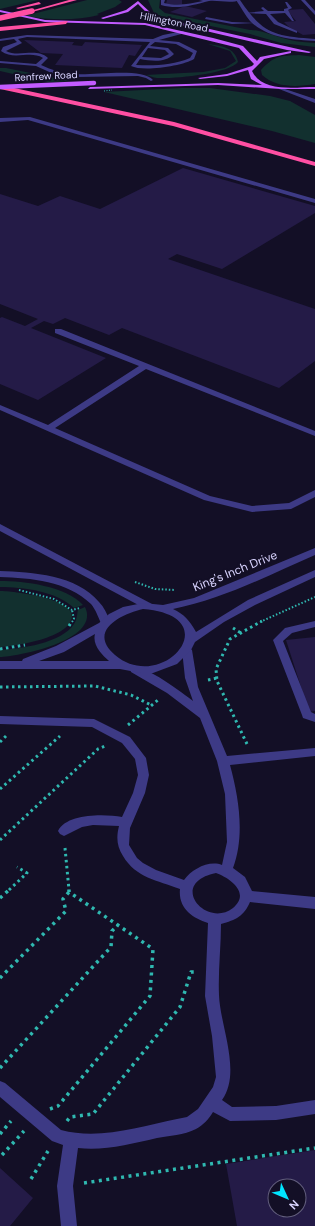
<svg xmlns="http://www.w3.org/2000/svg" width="315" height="1226" viewBox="0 0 315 1226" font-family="'DM Sans',sans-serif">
<rect width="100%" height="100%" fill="#130f26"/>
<path fill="#12302f" d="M 0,0 L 38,0 L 0,9 Z
M 87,0 L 119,0 L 122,2 L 115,7 L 97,14 L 99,15 C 74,21 51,20 25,16 Z
M 148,0 L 160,0 L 159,8 L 165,13 L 250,30 C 258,29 279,38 290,40 C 298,42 307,42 315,43 L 315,47 L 281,43 L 250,34 L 161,16 L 154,13 Z
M 208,44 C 221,46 235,47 238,62 C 229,74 172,79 157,78 C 153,78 149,75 145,75 L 203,72 L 225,68 L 236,61 L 230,51 Z
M 299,55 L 315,57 L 315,84 C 297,87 276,88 262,75 L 261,70 C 275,55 280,56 299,55 Z
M 0,68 L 6,68 L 70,81 L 48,82 L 0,71 Z
M 181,88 L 210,88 L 270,96 L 290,101 L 315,115 L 315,143 L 272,131 L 104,92 Z
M 0,581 C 24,581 66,586 83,605 L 74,608 C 56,591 23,587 0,587 Z
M 0,591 C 13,591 72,598 72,616 C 71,638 16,646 0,647 Z
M 85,607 C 101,640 20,656 0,657 L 0,650 C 20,649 62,643 74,624 C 77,620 77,614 78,610 Z"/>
<path fill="#241b47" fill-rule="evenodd" d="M 167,0 L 182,0 L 182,4 L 166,4 Z
M 185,6 L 207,11 L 192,17 L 170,12 Z
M 303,9 L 315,24 L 315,34 L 303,35 L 289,27 L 284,22 L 296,21 L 287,10 Z
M 24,40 L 74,42 L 72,45 L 82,46 L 85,42 L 142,45 L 135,56 L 129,55 L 122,68 L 55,65 L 63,54 L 41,53 Z
M 183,168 L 315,206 L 315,213 L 222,269 L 177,254 L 168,259 L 315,309 L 315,361 L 279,388 L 122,328 L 109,335 L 65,318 L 53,324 L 44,321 L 31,328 L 106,358 L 38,400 L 0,384 L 0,318 L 2,317 L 25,326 L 38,319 L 0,304 L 0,194 L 38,206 L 60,196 L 100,209 Z
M 315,637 L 315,711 L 309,712 L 286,640 Z
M 315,1150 L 315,1226 L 237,1226 L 226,1164 ZM 275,1186 L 299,1186 L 299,1210 L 275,1210 Z
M 0,1168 L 33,1198 L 10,1226 L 0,1226 Z"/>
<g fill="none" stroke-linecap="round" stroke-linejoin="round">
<path stroke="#2fb8b0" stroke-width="2" stroke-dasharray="1.5 2" stroke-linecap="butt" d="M 135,582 L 155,589 L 175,590
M 19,590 L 54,599 L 72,610 L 80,608
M 72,622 L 74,619 L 72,610
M 260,622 L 315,597"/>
<path stroke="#2fb8b0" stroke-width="3" stroke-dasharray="2.5 3.5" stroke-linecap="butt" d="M 69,626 L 72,621
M 233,628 L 241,633
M 0,649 L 25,645
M 208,680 L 217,678
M 0,687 L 95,686 L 131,695 L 151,705
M 128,725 L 158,700
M 0,742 L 7,735
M 247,744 L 217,681 L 216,669 L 230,639 L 262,621
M 0,789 L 60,736
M 0,840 L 98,749 L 105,746
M 65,848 L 69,890
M 9,890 L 27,873 L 17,867"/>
<path stroke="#2fb8b0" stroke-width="3.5" stroke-dasharray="3 4.5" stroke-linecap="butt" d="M 0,898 L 10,889
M 0,978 L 66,911 L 63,899 L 69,892
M 0,1068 L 111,947 L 112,931 L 118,925
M 50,1109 L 58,1106 L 150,996 L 153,949 L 69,892 L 69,889
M 67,1121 L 70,1117 L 93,1114 L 180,1007 L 191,972 L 195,972
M 0,1134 L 11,1121
M 2,1155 L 24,1131
M 31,1179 L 48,1151
M 84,1183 L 315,1148"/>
<path fill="#3d3a85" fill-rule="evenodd" d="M 161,0 L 165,0 L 164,3 C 177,6 190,4 203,1 L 199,0 L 240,0 C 231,4 219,0 209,1 C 193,5 178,10 161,5 Z
M 285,2 L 287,2 L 292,8 L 288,10 L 294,21 L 292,21 L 285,13 L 270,14 L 278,22 L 297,31 L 297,33 L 274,24 L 266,14 L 246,13 L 264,11 L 261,8 L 263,7 L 268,11 L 284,11 L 284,9 L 288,8 Z
M 206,17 L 232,22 L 256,23 L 232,24 L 205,19 Z
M 183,31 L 185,33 L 159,40 L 179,42 L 197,51 L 194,59 C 183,66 143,72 131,66 L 150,42 L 27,37 L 18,39 L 22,43 L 6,51 C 19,58 36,47 48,58 L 41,65 C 52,70 61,73 74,74 C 92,76 142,67 153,80 L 151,81 L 146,78 L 138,76 L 76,77 L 56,75 L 36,66 L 0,63 L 0,61 L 36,64 L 43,58 C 30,50 14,61 1,51 L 3,47 L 17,42 L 14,39 L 0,41 L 0,39 L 27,35 L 153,39 L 163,35 ZM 155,42 L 176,44 L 193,53 L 190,58 C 173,65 155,66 136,65 L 140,59 C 152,61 165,63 174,54 L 168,48 L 150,46 ZM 148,48 L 165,50 L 169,54 L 161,58 L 142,57 Z
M 30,117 L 315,199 L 315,203 L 28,120 L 0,122 L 0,118 Z
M 55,329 L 61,329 L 315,431 L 315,436 L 146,369 L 55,428 L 210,496 L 252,506 L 289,503 L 315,490 L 315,497 L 291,509 L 252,512 L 204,500 L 0,410 L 0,405 L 48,425 L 139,366 L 55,333 Z
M 0,524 L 152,604 L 153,606 L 148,609 L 144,608 L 0,531 Z
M 0,571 C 32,572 77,575 99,602 C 104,607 107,614 110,621 L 105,624 L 101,623 C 98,617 96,610 91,604 C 67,581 31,578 0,577 Z
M 315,621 L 315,627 L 292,633 L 283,641 L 311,712 L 315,714 L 315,722 L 303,718 L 302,715 L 273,640 L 285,628 Z
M 187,646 L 192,650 L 198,687 L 227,756 L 315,748 L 315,756 L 230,765 C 239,798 245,836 233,868 L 245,877 L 252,891 L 315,897 L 315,909 L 250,902 C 244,916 236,920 221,924 C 221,947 218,971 219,995 C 220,1026 242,1072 222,1100 L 232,1107 L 276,1106 L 315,1100 L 315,1114 L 276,1120 L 230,1121 L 213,1112 C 209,1119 203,1125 196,1129 C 184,1135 169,1136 157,1138 C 131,1144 104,1151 78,1148 L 73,1186 L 77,1226 L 61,1226 L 57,1186 L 63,1145 L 52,1141 L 0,1097 L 0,1081 L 5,1083 L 61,1130 C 99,1140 139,1127 177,1119 L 187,1117 L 198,1109 L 213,1087 L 216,1077 L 212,1036 L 205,996 L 208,923 C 192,918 178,908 180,889 C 157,880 136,878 123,856 C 117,846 116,838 119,826 L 93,825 L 82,827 L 64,836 L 60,834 L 58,831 C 67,813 105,814 122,817 L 133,793 L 138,775 L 135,759 L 122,743 L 92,727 L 0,724 L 0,716 L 94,719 L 130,737 L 146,758 L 149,775 L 145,793 L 130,828 L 129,845 L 137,858 L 143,863 L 156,870 L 184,880 C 192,869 209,860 222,865 L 227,842 L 225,794 L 217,761 L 200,718 L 167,693 L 131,672 L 130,669 L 131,666 C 142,663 183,693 193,701 L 185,678 L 182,650 ZM 216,873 C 230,878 251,893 233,908 C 206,929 167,883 216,873 Z"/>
<path fill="#3d3a85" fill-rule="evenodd" d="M 236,0 L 240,0 C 263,34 274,36 315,39 L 315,41 C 293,40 267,38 250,21 C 245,15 241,7 236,0 Z
M 301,0 L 305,0 L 315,11 L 315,15 Z"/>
<path fill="#3d3a85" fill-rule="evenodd" d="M 279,87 L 315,99 L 315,103 L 279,89 Z
M 315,548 L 315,555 C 269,575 223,599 173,609 C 184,614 190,621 196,632 L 248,600 L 315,570 L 315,577 L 255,605 L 224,622 L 195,642 L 191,650 L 177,664 L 153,673 L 141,673 L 120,669 L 0,669 L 0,661 L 22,661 L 23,659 L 56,646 L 99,623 L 109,614 L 123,607 L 143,603 L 163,605 L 194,598 ZM 143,609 C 230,616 162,695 115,655 C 87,631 121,614 143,609 ZM 95,634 C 92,645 102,655 109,661 L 39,661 L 64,652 Z"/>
<path fill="#c25bff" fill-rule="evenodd" d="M 138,1 L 151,13 L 161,18 L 311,52 L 309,53 L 287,50 L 159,20 L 149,15 L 138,4 L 128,12 L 103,19 L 101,18 L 126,10 Z
M 0,10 L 45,20 L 145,23 L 213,38 L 243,46 L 257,61 L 260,57 L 291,51 L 291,53 L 264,59 L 252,71 C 262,93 296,87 315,87 L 315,89 L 281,89 L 218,85 L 88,89 L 90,87 L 218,83 L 262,85 L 251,79 L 248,70 L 227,76 L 200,79 L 198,78 L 227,74 L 252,66 L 254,64 L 239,48 L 145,25 L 45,22 L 0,12 Z"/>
<path fill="#ff4fa3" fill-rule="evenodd" d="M 69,0 L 77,0 L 32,12 L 30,11 Z
M 39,2 L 41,4 L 18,9 L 16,8 Z
M 68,21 L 66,24 L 0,31 L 0,27 Z
M 0,85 L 174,122 L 315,162 L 315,166 L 173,126 L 0,89 Z"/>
<path stroke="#2fb8b0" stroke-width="1" stroke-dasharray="1 1.5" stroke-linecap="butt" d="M 104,91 L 112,90"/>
<path stroke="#c25bff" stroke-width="4.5" d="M 0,87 L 94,83"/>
<path stroke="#ff4fa3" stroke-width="5.5" d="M 0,18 L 32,11"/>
</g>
<g text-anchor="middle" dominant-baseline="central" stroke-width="4" stroke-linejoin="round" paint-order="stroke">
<g font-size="10" fill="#d9d4ff" stroke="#130f26">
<text transform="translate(174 22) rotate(11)">Hillington Road</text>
<text transform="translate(46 76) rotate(-3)">Renfrew Road</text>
</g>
<g font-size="12" fill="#d9d4ff" stroke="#130f26">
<text transform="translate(235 571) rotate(-22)">King's Inch Drive</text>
</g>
</g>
<g transform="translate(287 1198) rotate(134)"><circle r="19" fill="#130f26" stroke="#625e7d"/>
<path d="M0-3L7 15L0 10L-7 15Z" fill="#00e5ff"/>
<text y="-6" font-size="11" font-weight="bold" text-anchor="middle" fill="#d9d4ff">N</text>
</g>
</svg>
